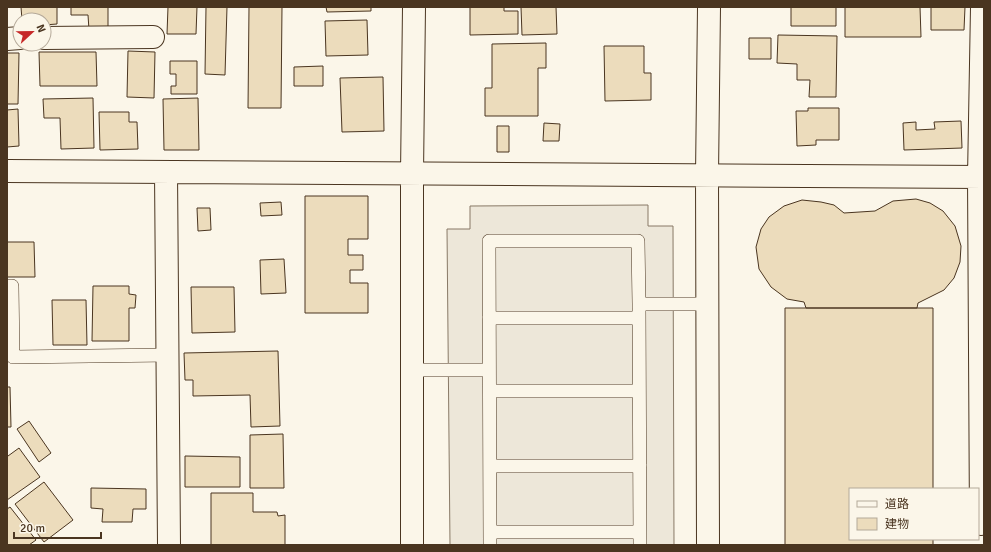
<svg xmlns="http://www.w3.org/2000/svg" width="991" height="552" viewBox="0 0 991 552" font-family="Signika,'Noto Sans JP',sans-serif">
<rect width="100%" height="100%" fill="#fbf6e9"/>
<path fill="#ede7d9" stroke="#887966" d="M 648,205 L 648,226 L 673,226 L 674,545 L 450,545 L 447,229 L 470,229 L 470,206 Z"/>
<path fill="#ecdcbc" stroke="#4a3520" d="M 21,7 L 57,7 L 57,24 L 44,25 L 44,20 L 22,20 Z
M 71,7 L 108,7 L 108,30 L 89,30 L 88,15 L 71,15 Z
M 168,7 L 197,7 L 196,34 L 167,34 Z
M 206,7 L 227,7 L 225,75 L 205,74 Z
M 249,7 L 282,7 L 281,108 L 248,108 Z
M 326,7 L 371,7 L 371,11 L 327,12 Z
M 470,7 L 504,7 L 504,11 L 518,11 L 518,34 L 470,35 Z
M 521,7 L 556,7 L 557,34 L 522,35 Z
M 791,7 L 836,7 L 836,26 L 791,26 Z
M 845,7 L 920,7 L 921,37 L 845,37 Z
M 931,7 L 965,7 L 964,30 L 931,30 Z
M 367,20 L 368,55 L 326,56 L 325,21 Z
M 778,35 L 837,36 L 836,97 L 809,97 L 810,80 L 797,80 L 797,64 L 777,63 Z
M 749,38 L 771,38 L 771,59 L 749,59 Z
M 546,43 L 546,68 L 538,68 L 538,116 L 485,116 L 485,88 L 492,88 L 492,44 Z
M 604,46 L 644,46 L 644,73 L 651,73 L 651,100 L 605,101 Z
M 128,51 L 155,52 L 154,98 L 127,97 Z
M 39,52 L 96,52 L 97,86 L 40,86 Z
M 7,53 L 19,53 L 18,104 L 7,104 Z
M 170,61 L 197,61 L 197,94 L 171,94 L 171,86 L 176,86 L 176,74 L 170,74 Z
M 323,66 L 323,86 L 294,86 L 294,67 Z
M 383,77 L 384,131 L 342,132 L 340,78 Z
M 93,98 L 94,148 L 61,149 L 60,118 L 44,118 L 43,99 Z
M 198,98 L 199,150 L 164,150 L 163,99 Z
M 808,108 L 839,108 L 839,140 L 816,140 L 816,145 L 797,146 L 796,111 L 808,111 Z
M 18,109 L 19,146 L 7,147 L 7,110 Z
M 99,112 L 129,112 L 129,122 L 137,122 L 138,149 L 100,150 Z
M 961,121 L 962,148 L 904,150 L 903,123 L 916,122 L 916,130 L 935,129 L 934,122 Z
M 544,123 L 560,124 L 559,141 L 543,141 Z
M 497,126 L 509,126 L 509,152 L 497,152 Z
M 305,196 L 368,196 L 368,239 L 348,239 L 348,255 L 363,255 L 363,270 L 350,270 L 350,283 L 368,283 L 368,313 L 305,313 Z
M 916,199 L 930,203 L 943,211 L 955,226 L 961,246 L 960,262 L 954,278 L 944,290 L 918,303 L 917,308 L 806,308 L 804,302 L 787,299 L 771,287 L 759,269 L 756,247 L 761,229 L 769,217 L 784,206 L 802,200 L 821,202 L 834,205 L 844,213 L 875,211 L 893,201 Z
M 281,202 L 282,215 L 261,216 L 260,203 Z
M 197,208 L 210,208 L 211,230 L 198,231 Z
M 7,242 L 34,242 L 35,277 L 7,277 Z
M 284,259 L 286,293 L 261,294 L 260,260 Z
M 93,286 L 129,286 L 129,294 L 136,295 L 135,308 L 129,308 L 129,341 L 92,341 Z
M 191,287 L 234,287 L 235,332 L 192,333 Z
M 52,300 L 86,300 L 87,345 L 53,345 Z
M 785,308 L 933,308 L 933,489 L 850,489 L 850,539 L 933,539 L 933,545 L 785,545 Z
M 278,351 L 280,426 L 251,427 L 250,395 L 193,396 L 193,380 L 185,380 L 184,353 Z
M 7,387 L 10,387 L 11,427 L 7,427 Z
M 29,421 L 51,453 L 39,462 L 17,429 Z
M 283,434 L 284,488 L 250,488 L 250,435 Z
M 19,448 L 40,477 L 7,500 L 7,455 L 8,456 Z
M 185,456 L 240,457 L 240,487 L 185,487 Z
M 44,482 L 73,520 L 44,542 L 15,504 Z
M 91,488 L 146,489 L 146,509 L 133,509 L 132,522 L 102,522 L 103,509 L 91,508 Z
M 211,493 L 253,493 L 253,512 L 277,512 L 278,516 L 285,515 L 285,545 L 211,545 Z
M 10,507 L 36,540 L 29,545 L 7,545 L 7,509 Z"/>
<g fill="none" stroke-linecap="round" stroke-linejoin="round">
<g stroke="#4a3520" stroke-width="14">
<path id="lane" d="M 7,286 L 12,286 L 13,357 L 168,355
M 489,318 L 639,318
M 412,370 L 489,370
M 490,391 L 639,391
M 490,466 L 640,466
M 490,532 L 640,532
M 490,545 L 489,241 L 638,241 L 639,304
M 640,545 L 639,304 L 708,304"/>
</g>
<g stroke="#4a3520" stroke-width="24">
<path id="street" d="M 44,38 L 153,37
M 7,39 L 20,38
M 7,171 L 984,177
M 166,172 L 169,545
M 981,524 L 979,177 L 982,7
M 412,545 L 412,174 L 414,7
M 708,545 L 707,175 L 709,7"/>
</g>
<use href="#lane" stroke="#fbf6e9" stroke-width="13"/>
<use href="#street" stroke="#fbf6e9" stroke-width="22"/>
</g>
<rect width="991" height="552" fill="none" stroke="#4a3520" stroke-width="16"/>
<rect x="849" y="488" width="130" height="52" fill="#fbf6e9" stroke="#b4a999"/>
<rect x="857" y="501" width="20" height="6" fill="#fbf6e9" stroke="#b4a999"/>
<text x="885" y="508" font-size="12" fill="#4a3520">道路</text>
<rect x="857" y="518" width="20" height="12" fill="#ecdcbc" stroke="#b4a999"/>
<text x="885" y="528" font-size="12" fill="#4a3520">建物</text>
<g transform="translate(32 32) rotate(68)"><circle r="19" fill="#fbf6e9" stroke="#b4a999"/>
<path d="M0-3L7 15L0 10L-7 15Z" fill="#c62828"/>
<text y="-6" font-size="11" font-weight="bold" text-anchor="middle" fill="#4a3520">N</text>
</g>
<path d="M14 532v6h87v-6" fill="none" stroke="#4a3520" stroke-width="2"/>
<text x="20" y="532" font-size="12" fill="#4a3520" stroke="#fbf6e9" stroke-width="3" paint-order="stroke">20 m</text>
</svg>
